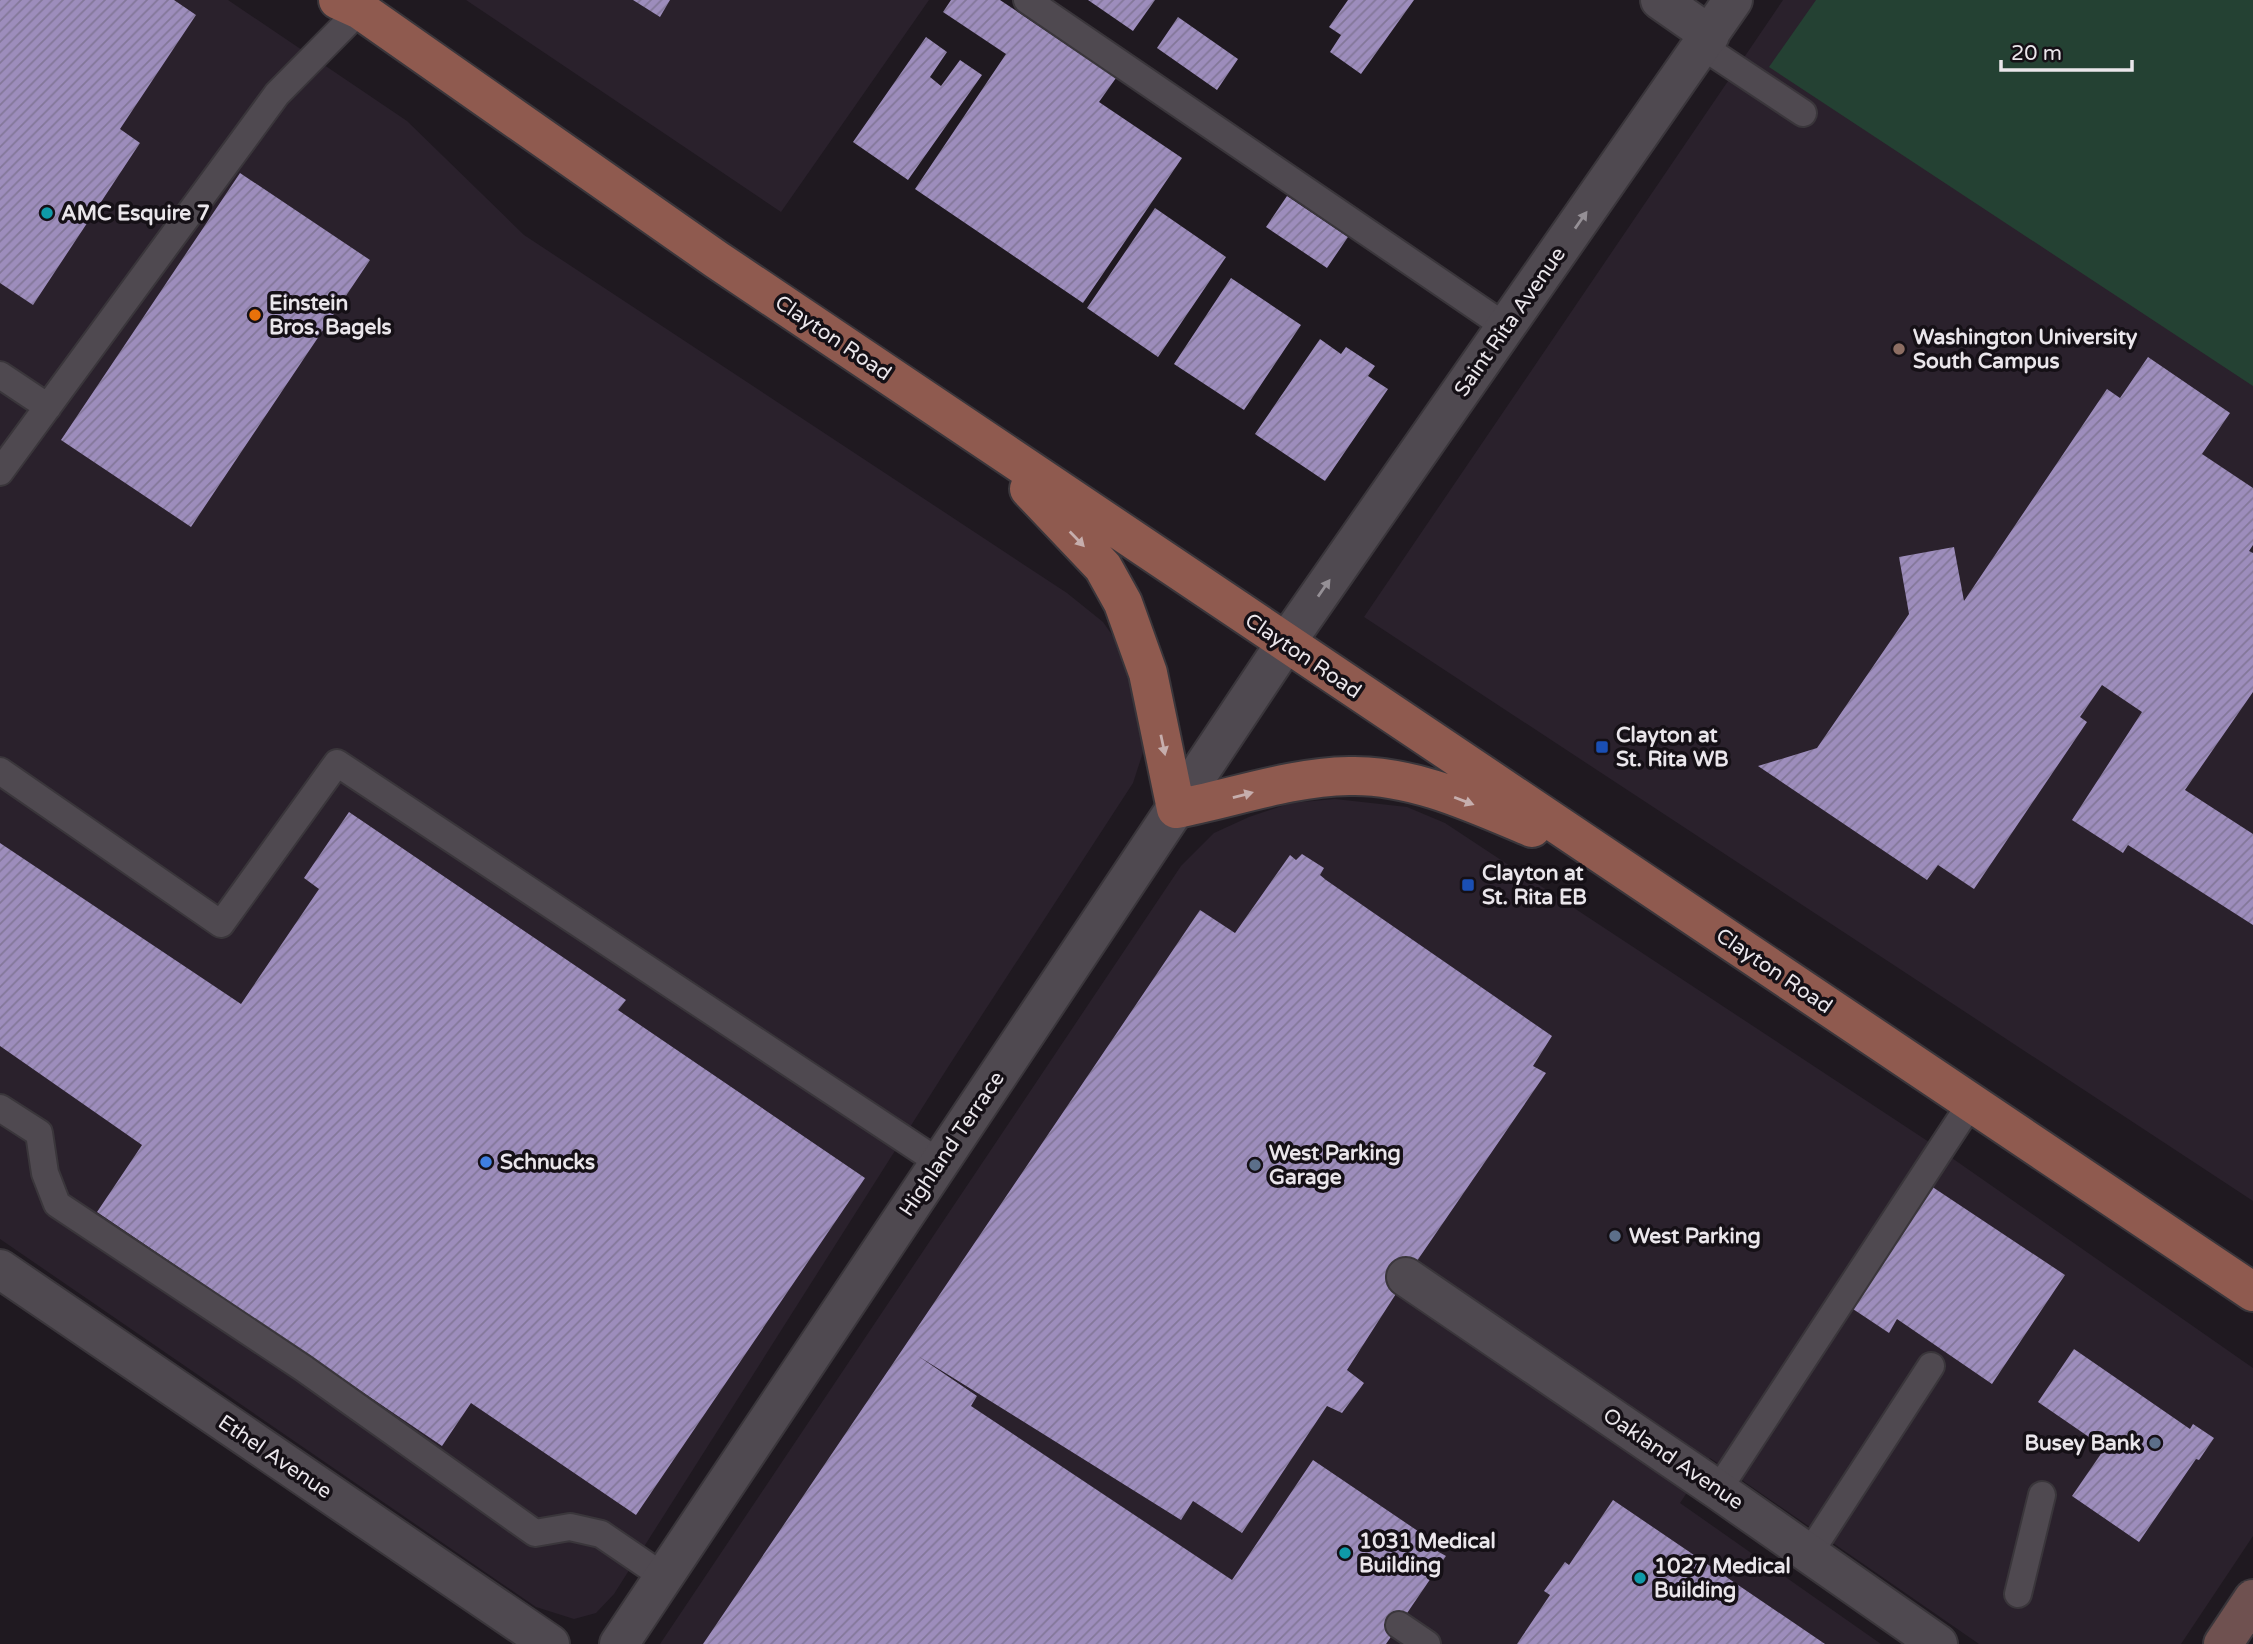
<svg xmlns="http://www.w3.org/2000/svg" width="2253" height="1644" viewBox="0 0 2253 1644" font-family="'Varela Round',sans-serif">
<defs>
<pattern id="building-hatch" width="6" height="6" patternUnits="userSpaceOnUse" patternTransform="scale(1.75)"><rect width="6" height="6" fill="#9d8dbc"/><path d="M-1 1l2-2M0 6l6-6M5 7l2-2" fill="none" stroke="#837799"/></pattern>
</defs>
<rect width="100%" height="100%" fill="#1f1920"/>
<path fill="#2a212c" d="M 0,0 L 228,0 L 407,121 L 524,235 L 1067,593 L 1103,622 L 1129,659 L 1148,737 L 1133,783 L 950,1064 L 614,1594 L 596,1613 L 574,1619 L 536,1607 L 0,1239 Z
M 466,0 L 929,0 L 781,212 Z
M 1783,0 L 2253,0 L 2253,1201 L 1364,617 Z
M 1335,799 L 1407,807 L 1445,823 L 1929,1142 L 2253,1368 L 2253,1536 L 2181,1644 L 1979,1644 L 1710,1458 L 1680,1503 L 1881,1644 L 660,1644 L 1181,866 L 1214,833 L 1249,817 L 1291,803 Z"/>
<path fill="#244133" d="M 1816,0 L 2253,0 L 2253,386 L 1769,67 Z"/>
<path fill="url(#building-hatch)" d="M 0,0 L 174,0 L 196,15 L 120,129 L 140,143 L 33,305 L 0,283 Z
M 633,0 L 670,0 L 660,17 Z
M 951,0 L 1000,0 L 1116,78 L 1099,102 L 1182,158 L 1083,303 L 915,189 L 1006,54 L 943,12 Z
M 1088,0 L 1155,0 L 1133,31 Z
M 1348,0 L 1414,0 L 1361,74 L 1330,52 L 1341,35 L 1329,27 Z
M 1178,17 L 1238,59 L 1217,90 L 1157,48 Z
M 926,37 L 947,52 L 930,77 L 941,86 L 960,60 L 982,75 L 908,180 L 853,142 Z
M 240,173 L 370,260 L 191,527 L 61,440 Z
M 1287,196 L 1348,237 L 1327,268 L 1266,227 Z
M 1155,208 L 1226,257 L 1158,357 L 1087,308 Z
M 1231,278 L 1301,325 L 1244,410 L 1174,364 Z
M 1320,339 L 1341,354 L 1346,347 L 1375,366 L 1368,376 L 1388,389 L 1325,481 L 1255,434 Z
M 2148,357 L 2230,413 L 2202,454 L 2253,488 L 2253,545 L 2249,551 L 2253,553 L 2253,692 L 2185,790 L 2253,834 L 2253,925 L 2128,845 L 2123,853 L 2072,820 L 2142,712 L 2102,685 L 2080,717 L 2087,722 L 1974,889 L 1938,865 L 1927,880 L 1758,766 L 1817,748 L 1909,614 L 1899,557 L 1954,547 L 1964,601 L 2107,389 L 2120,398 Z
M 349,812 L 626,1000 L 618,1010 L 865,1178 L 636,1515 L 471,1403 L 442,1446 L 97,1212 L 142,1145 L 0,1046 L 0,843 L 241,1004 L 319,889 L 304,878 Z
M 1302,854 L 1324,868 L 1320,875 L 1326,880 L 1552,1036 L 1533,1066 L 1546,1073 L 1419,1258 L 1347,1370 L 1364,1383 L 1342,1413 L 1327,1406 L 1242,1533 L 1193,1501 L 1181,1520 L 918,1356 L 977,1396 L 971,1406 L 1232,1580 L 1313,1460 L 1440,1546 L 1437,1551 L 1446,1556 L 1386,1644 L 703,1644 L 1200,910 L 1235,933 L 1290,855 L 1296,860 Z
M 1931,1186 L 2065,1275 L 1992,1384 L 1897,1319 L 1889,1333 L 1850,1307 Z
M 2074,1349 L 2190,1429 L 2193,1424 L 2214,1438 L 2199,1460 L 2196,1459 L 2139,1542 L 2072,1496 L 2105,1448 L 2038,1402 Z
M 1613,1500 L 1825,1644 L 1517,1644 L 1550,1595 L 1544,1591 L 1565,1562 L 1569,1565 Z"/>
<g fill="none" stroke-linecap="round" stroke-linejoin="round">
<g stroke="#3a363b" stroke-width="30">
<path id="lane" d="M 1027,0 L 1506,327
M 1702,46 L 1803,113
M 0,375 L 48,407
M 0,472 L 277,94 L 360,10
M 0,771 L 221,924 L 337,763 L 940,1163
M 0,1108 L 39,1133 L 45,1173 L 57,1204 L 303,1368 L 535,1533 L 570,1527 L 601,1534 L 664,1577
M 1718,1490 L 1971,1103
M 1809,1554 L 1931,1366
M 2018,1594 L 2042,1495
M 1399,1625 L 1427,1644"/>
</g>
<g stroke="#3a363b" stroke-width="42">
<path id="street" d="M 1660,0 L 1710,35
M 0,1269 L 550,1644
M 1406,1277 L 1718,1490 L 1938,1644
M 619,1644 L 1285,644 L 1733,0"/>
</g>
<g stroke="#3a363b" stroke-width="42">
<path id="secondary" d="M 2223,1644 L 2253,1599"/>
</g>
<g stroke="#3a363b" stroke-width="42">
<path id="primary" d="M 338,0 L 360,10 L 717,260 L 2253,1292
M 1029,489 L 1103,567 L 1123,603 L 1148,673 L 1176,809 C 1233,798 1290,777 1349,776 C 1412,774 1475,804 1532,828"/>
</g>
<use href="#lane" stroke="#4f4950" stroke-width="26"/>
<use href="#street" stroke="#4f4950" stroke-width="38"/>
<use href="#secondary" stroke="#6f5150" stroke-width="38"/>
<use href="#primary" stroke="#8f5a4f" stroke-width="38"/>
</g>
<defs><path id="oneway-solid" d="M-6-.8H1V-3.2L6.5 0L1 3.2V.8H-6Z" transform="scale(1.75)"/></defs>
<g fill="#959096">
<use href="#oneway-solid" transform="translate(1581 220) rotate(-55)"/>
<use href="#oneway-solid" transform="translate(1324 588) rotate(-55)"/>
</g>
<g fill="#c6aead">
<use href="#oneway-solid" transform="translate(1077 539) rotate(46)"/>
<use href="#oneway-solid" transform="translate(1163 745) rotate(78)"/>
<use href="#oneway-solid" transform="translate(1243 795) rotate(-15)"/>
<use href="#oneway-solid" transform="translate(1464 801) rotate(21)"/>
</g>
<g fill="#0f9aa8" stroke="#151016" stroke-width="2.5">
<circle cx="47" cy="213" r="7"/>
<circle cx="1345" cy="1553" r="7"/>
<circle cx="1640" cy="1578" r="7"/>
</g>
<circle fill="#e8710a" stroke="#151016" stroke-width="2.5" cx="255" cy="315" r="7"/>
<circle fill="#8d6e63" stroke="#151016" stroke-width="2.5" cx="1899" cy="349" r="7"/>
<g fill="#1a4fb4" stroke="#151016" stroke-width="2.5">
<rect x="1595" y="740" width="14" height="14" rx="3.5"/>
<rect x="1461" y="878" width="14" height="14" rx="3.5"/>
</g>
<circle fill="#3f7fe0" stroke="#151016" stroke-width="2.5" cx="486" cy="1162" r="7"/>
<g fill="#5c6f8a" stroke="#151016" stroke-width="2.5">
<circle cx="1255" cy="1165" r="7"/>
<circle cx="1615" cy="1236" r="7"/>
<circle cx="2155" cy="1443" r="7"/>
</g>
<g text-anchor="middle" dominant-baseline="central" stroke-width="7" stroke-linejoin="round" paint-order="stroke">
<g font-size="21" font-weight="bold" fill="#eae6eb" stroke="#151016" text-anchor="start">
<text x="61" y="213">AMC Esquire 7</text>
<text x="269" y="303">Einstein<tspan x="269" dy="24">Bros. Bagels</tspan></text>
<text x="1913" y="337">Washington University<tspan x="1913" dy="24">South Campus</tspan></text>
<text x="1616" y="735">Clayton at<tspan x="1616" dy="24">St. Rita WB</tspan></text>
<text x="1482" y="873">Clayton at<tspan x="1482" dy="24">St. Rita EB</tspan></text>
<text x="1269" y="1153">West Parking<tspan x="1269" dy="24">Garage</tspan></text>
<text x="500" y="1162">Schnucks</text>
<text x="1629" y="1236">West Parking</text>
<text x="2141" y="1443" text-anchor="end">Busey Bank</text>
<text x="1359" y="1541">1031 Medical<tspan x="1359" dy="24">Building</tspan></text>
<text x="1654" y="1566">1027 Medical<tspan x="1654" dy="24">Building</tspan></text>
</g>
<g font-size="21" fill="#eae6eb" stroke="#151016">
<text transform="translate(1510 322) rotate(-55)">Saint Rita Avenue</text>
<text transform="translate(833 338) rotate(34)">Clayton Road</text>
<text transform="translate(1303 656) rotate(34)">Clayton Road</text>
<text transform="translate(1774 971) rotate(34)">Clayton Road</text>
<text transform="translate(952 1144) rotate(-56)">Highland Terrace</text>
<text transform="translate(275 1457) rotate(34)">Ethel Avenue</text>
<text transform="translate(1673 1459) rotate(34)">Oakland Avenue</text>
</g>
</g>
<path d="M2001 60v10h131v-10" fill="none" stroke="#eae6eb" stroke-width="3.5"/>
<text x="2011" y="60" font-size="21" fill="#eae6eb" stroke="#151016" stroke-width="5" paint-order="stroke">20 m</text>
</svg>
